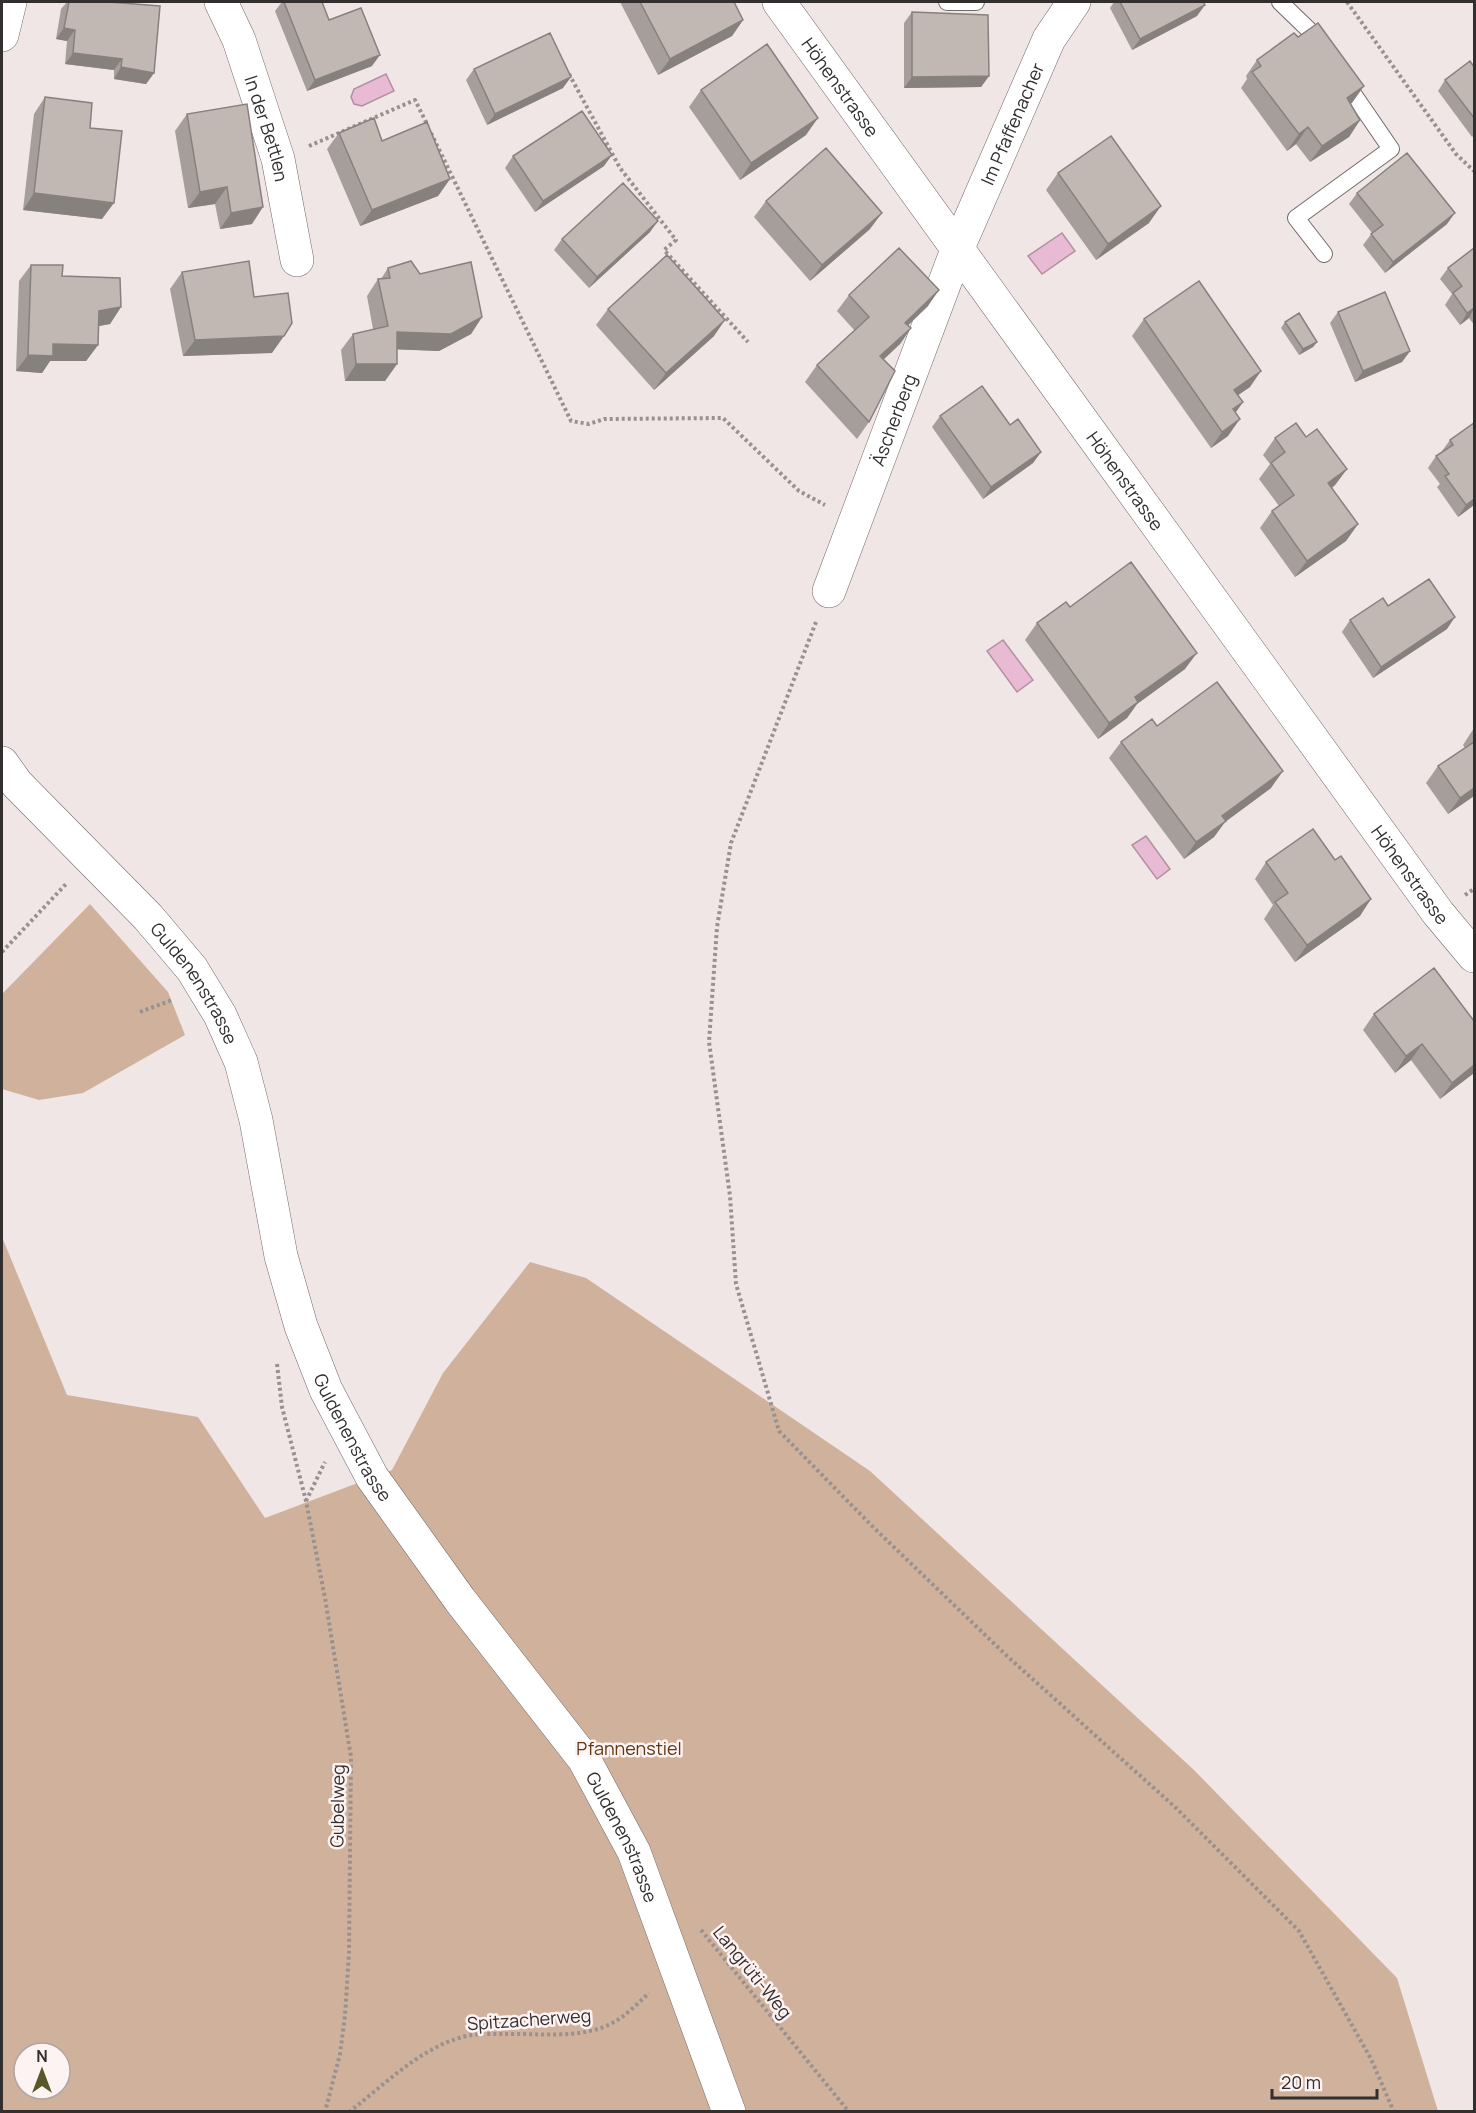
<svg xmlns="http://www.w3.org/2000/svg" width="1476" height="2113" viewBox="0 0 1476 2113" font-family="Manrope,sans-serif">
<rect width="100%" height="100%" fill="#f0e6e5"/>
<path fill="#d0b29c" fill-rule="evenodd" d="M 90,904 L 168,992 L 185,1035 L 83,1093 L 39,1100 L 2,1089 L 2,994 Z
M 2,1237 L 67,1395 L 198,1417 L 265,1518 L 392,1470 L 443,1373 L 530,1262 L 586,1278 L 870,1471 L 1194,1770 L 1397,1978 L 1438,2111 L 2,2111 ZM 24,2053 L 60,2053 L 60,2089 L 24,2089 Z"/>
<path fill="#e9bad3" stroke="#b290a2" stroke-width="1.5" d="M 386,74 L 394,91 L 362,106 L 354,104 L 351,97 L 354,89 Z
M 1062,233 L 1075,251 L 1042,274 L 1028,256 Z
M 1003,640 L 1033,680 L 1017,692 L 987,651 Z
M 1146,836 L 1170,869 L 1157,879 L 1132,845 Z"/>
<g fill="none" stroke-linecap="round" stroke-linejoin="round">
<g stroke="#726969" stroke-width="18">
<path id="lane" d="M 947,2 L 976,2
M 1280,2 L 1309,30 L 1321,48
M 1324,254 L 1296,218 L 1391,149 L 1343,79"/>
</g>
<g stroke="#726969" stroke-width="34">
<g id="street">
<path id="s1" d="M 221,2 L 239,40 L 278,159 L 297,260"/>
<path id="s2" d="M 779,2 L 1438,913 L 1474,956"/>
<path d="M 2,35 L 10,2"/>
<path id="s3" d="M 829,591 L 957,250 L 1049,39 L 1074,2"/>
<path id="s4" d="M 2,763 L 17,784 L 148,917 L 192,969 L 220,1015 L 241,1062 L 256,1120 L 281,1256 L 301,1326 L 326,1390 L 372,1477 L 460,1600 L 584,1759 L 634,1852 L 729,2112"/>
</g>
</g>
<path stroke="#989190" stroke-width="4" stroke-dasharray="3 3" stroke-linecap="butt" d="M 1347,2 L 1456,154 L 1474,171
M 569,74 L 620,168 L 676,240 L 664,250 L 748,342
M 431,133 L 571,421 L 589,424 L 604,419 L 723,418 L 799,491 L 825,505
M 309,146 L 415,100 L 428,126
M 816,622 L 731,843 L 717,927 L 709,1042 L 730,1196 L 736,1284 L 779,1431 L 871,1525 L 1007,1656 L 1176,1808 L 1299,1931 L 1371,2059 L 1394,2112
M 1465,895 L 1474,889
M 2,952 L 66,884
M 140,1012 L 172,1000
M 277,1364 L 282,1407 L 306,1501 L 325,1598 L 351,1757 L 349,1953 L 345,2016 L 340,2054 L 325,2112
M 306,1501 L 325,1462
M 701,1930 L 849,2112
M 349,2112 C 383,2086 418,2050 459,2038 C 474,2033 490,2034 505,2034 C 539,2033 583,2040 614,2022 C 627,2015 638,2003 649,1993"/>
<use href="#lane" stroke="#fff" stroke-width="16"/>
<use href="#street" stroke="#fff" stroke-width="33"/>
</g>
<path fill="#a69e9b" d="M 67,2 L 109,2 L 154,73 L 146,84 L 114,79 L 114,70 L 65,64 L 67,41 L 56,39 L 61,9 Z
M 282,2 L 322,2 L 329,20 L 372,66 L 307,91 L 275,11 Z
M 620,2 L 734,2 L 743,20 L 732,36 L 658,75 Z
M 1114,2 L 1203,2 L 1197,16 L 1132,50 L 1110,8 Z
M 912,12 L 989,76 L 981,87 L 904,88 L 904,23 Z
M 1298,37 L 1364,86 L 1350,104 L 1360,120 L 1349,137 L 1310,162 L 1296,144 L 1287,151 L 1241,88 L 1247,79 L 1246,76 L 1257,60 Z
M 1474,67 L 1474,135 L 1472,137 L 1438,91 L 1445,80 Z
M 474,69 L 563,88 L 487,125 L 466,80 Z
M 701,90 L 806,135 L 740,180 L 689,107 Z
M 45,97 L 102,219 L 23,210 L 34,114 Z
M 187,114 L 252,224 L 220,229 L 215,204 L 188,208 L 175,131 Z
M 339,133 L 382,141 L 450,179 L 438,196 L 360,226 L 327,149 Z
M 513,156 L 604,166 L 535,212 L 505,168 Z
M 1058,173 L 1149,223 L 1096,260 L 1046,190 Z
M 1357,193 L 1447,224 L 1385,273 L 1363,245 L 1372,233 L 1349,204 Z
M 766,201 L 870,229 L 810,281 L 754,217 Z
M 650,232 L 589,288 L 554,250 L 562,239 Z
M 1474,248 L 1474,325 L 1469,318 L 1460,325 L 1445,305 L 1452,294 L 1440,279 L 1448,268 Z
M 31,265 L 62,276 L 121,307 L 110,324 L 99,326 L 98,345 L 86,361 L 50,361 L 42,373 L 16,371 L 19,281 Z
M 388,268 L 420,274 L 482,317 L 471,334 L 439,351 L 397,349 L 397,364 L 385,381 L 345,381 L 341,350 L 353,334 L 373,329 L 367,296 L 378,279 L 381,279 Z
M 182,272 L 254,297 L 272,353 L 183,356 L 170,289 Z
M 849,295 L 928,306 L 908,325 L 911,328 L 900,344 L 884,359 L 869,422 L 857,439 L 805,382 L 817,365 L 855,331 L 837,311 Z
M 608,309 L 714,336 L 654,390 L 596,325 Z
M 1338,312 L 1410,351 L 1402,362 L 1355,382 L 1330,323 Z
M 1144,319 L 1250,387 L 1238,395 L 1243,402 L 1235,413 L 1228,436 L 1211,448 L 1132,336 Z
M 1285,322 L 1317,342 L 1313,347 L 1299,355 L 1281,328 Z
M 940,416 L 1010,425 L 1041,452 L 1033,463 L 983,499 L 932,427 Z
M 1474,423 L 1474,505 L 1458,517 L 1437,487 L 1440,484 L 1428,468 L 1436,456 L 1443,452 L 1442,451 L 1450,440 Z
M 1306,437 L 1347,469 L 1335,485 L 1332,488 L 1358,524 L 1346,541 L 1295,577 L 1260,528 L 1272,511 L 1279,506 L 1259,479 L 1270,464 L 1263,455 L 1275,438 Z
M 1388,606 L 1447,629 L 1373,678 L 1342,632 L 1350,620 Z
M 1070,607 L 1185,669 L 1137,704 L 1127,718 L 1098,739 L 1025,640 L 1037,623 Z
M 1157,726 L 1271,788 L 1225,822 L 1214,837 L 1184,859 L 1109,758 L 1121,742 Z
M 1474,728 L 1474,796 L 1448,814 L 1426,783 L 1438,766 L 1465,748 L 1463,745 Z
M 1266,862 L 1360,916 L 1295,962 L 1264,919 L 1273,905 L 1255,879 Z
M 1374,1014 L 1474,1021 L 1474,1073 L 1440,1099 L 1411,1060 L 1395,1073 L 1363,1030 Z"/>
<path fill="#87817e" d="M 1205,5 L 1197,16 L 1132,50 L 1140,39 Z
M 743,20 L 732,36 L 658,75 L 670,59 Z
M 64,28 L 75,30 L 67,41 L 56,39 Z
M 73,53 L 122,59 L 114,70 L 65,64 Z
M 380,55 L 372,66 L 307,91 L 315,80 Z
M 121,67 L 154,73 L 146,84 L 114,79 Z
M 989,76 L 981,87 L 904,88 L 912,77 Z
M 571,77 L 563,88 L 487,125 L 495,114 Z
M 1364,86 L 1352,103 L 1335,115 L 1347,98 Z
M 818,118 L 806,135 L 740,180 L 751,163 Z
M 1360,120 L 1349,137 L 1310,162 L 1322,146 Z
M 1308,127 L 1296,144 L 1287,151 L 1299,134 Z
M 612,155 L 604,166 L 535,212 L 543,201 Z
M 450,179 L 438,196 L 360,226 L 372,210 Z
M 227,187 L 215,204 L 188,208 L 200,192 Z
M 34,193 L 114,203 L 102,219 L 23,210 Z
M 1161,206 L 1149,223 L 1096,260 L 1108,244 Z
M 263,207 L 252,224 L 220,229 L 231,213 Z
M 882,213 L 870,229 L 810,281 L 822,265 Z
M 1455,213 L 1447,224 L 1385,273 L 1393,262 Z
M 658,221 L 650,232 L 589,288 L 597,277 Z
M 939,290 L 928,306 L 894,339 L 905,323 Z
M 121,307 L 110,324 L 88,328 L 99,311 Z
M 1474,308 L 1469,318 L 1460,325 L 1467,313 Z
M 482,317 L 471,334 L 439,351 L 385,349 L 397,332 Z
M 725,320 L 714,336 L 654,390 L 666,373 Z
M 911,328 L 900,344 L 869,373 L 880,356 Z
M 284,336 L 272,353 L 183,356 L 195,340 Z
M 1317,342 L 1313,347 L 1299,355 L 1303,349 Z
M 53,344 L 98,345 L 86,361 L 50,361 L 42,373 L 16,371 L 28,355 Z
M 1410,351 L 1402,362 L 1355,382 L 1363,371 Z
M 356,364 L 397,364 L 385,381 L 345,381 Z
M 1261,371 L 1250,387 L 1222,406 L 1234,390 Z
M 1243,402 L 1231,419 L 1233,409 Z
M 1240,419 L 1228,436 L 1211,448 L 1222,432 Z
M 1041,452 L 1033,463 L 983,499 L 991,487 Z
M 1347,469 L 1335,485 L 1317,499 L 1328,483 Z
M 1474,499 L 1474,505 L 1458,517 L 1466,505 Z
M 1358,524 L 1346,541 L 1295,577 L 1307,561 Z
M 1455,617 L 1447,629 L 1373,678 L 1381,667 Z
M 1197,653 L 1185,669 L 1137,704 L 1127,718 L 1098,739 L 1109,723 L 1135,697 Z
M 1283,771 L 1271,788 L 1225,822 L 1214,837 L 1184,859 L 1196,842 L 1222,816 Z
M 1474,788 L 1474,796 L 1448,814 L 1460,798 Z
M 1371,899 L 1360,916 L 1295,962 L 1307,945 Z
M 1422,1044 L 1411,1060 L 1395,1073 L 1406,1056 Z
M 1474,1065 L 1474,1073 L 1440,1099 L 1452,1083 Z"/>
<path fill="#c1b8b4" stroke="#87817e" stroke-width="1.5" d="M 69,2 L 109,2 L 160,6 L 154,73 L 121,67 L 122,59 L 73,53 L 75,30 L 64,28 Z
M 284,2 L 322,2 L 329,20 L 361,8 L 380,55 L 315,80 Z
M 640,2 L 734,2 L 743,20 L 670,59 Z
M 1120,2 L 1203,2 L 1205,5 L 1140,39 Z
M 912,12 L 988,15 L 989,76 L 912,77 Z
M 1318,23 L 1364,86 L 1347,98 L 1360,120 L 1322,146 L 1308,127 L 1299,134 L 1252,72 L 1261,66 L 1257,60 L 1294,33 L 1298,37 Z
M 550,33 L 571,77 L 495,114 L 474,69 Z
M 767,44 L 818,118 L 751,163 L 701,90 Z
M 1470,61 L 1474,67 L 1474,118 L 1445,80 Z
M 45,97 L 92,103 L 90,128 L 122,131 L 114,203 L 34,193 Z
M 247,104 L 263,207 L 231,213 L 227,187 L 200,192 L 187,114 Z
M 582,111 L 612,155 L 543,201 L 513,156 Z
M 374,118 L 382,141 L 427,122 L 450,179 L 372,210 L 339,133 Z
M 1111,136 L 1161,206 L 1108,244 L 1058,173 Z
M 826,148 L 882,213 L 822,265 L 766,201 Z
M 1407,153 L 1455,213 L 1393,262 L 1371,234 L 1383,225 L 1357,193 Z
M 623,183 L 658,221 L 597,277 L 562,239 Z
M 899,248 L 939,290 L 905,323 L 911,328 L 880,356 L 895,371 L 869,422 L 817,365 L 869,317 L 849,295 Z
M 1474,248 L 1474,308 L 1467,313 L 1453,293 L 1462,286 L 1448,268 Z
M 667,255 L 725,320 L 666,373 L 608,309 Z
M 249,261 L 254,297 L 288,293 L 292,323 L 284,336 L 195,340 L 182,272 Z
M 411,261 L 420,274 L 471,262 L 482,317 L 451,334 L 397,332 L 397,364 L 356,364 L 353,334 L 388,326 L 378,279 L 390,278 L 388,268 Z
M 31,265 L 63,265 L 62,276 L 120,278 L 121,307 L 99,311 L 98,345 L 53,344 L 53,356 L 28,355 Z
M 1199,281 L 1261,371 L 1234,390 L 1243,402 L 1233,409 L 1240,419 L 1222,432 L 1144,319 Z
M 1385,292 L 1410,351 L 1363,371 L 1338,312 Z
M 1299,313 L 1317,342 L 1303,349 L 1285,322 Z
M 982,386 L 1010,425 L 1018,419 L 1041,452 L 991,487 L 940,416 Z
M 1296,423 L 1306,437 L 1317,429 L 1347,469 L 1328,483 L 1358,524 L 1307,561 L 1272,511 L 1294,495 L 1271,463 L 1285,452 L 1275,438 Z
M 1474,423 L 1474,499 L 1466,505 L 1445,476 L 1449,474 L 1436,456 L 1453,445 L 1450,440 Z
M 1131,562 L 1197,653 L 1135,697 L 1138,702 L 1109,723 L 1037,623 L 1066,602 L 1070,607 Z
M 1429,579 L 1455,617 L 1381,667 L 1350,620 L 1383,598 L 1388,606 Z
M 1217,682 L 1283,771 L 1222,816 L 1226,821 L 1196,842 L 1121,742 L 1152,719 L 1157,726 Z
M 1474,742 L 1474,788 L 1460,798 L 1438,766 Z
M 1313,829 L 1335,860 L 1341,856 L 1371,899 L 1307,945 L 1275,902 L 1288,893 L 1266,862 Z
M 1434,968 L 1474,1021 L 1474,1065 L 1452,1083 L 1422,1044 L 1406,1056 L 1374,1014 Z"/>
<g text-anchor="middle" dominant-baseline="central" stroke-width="5" stroke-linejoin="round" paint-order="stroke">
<g font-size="18" fill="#332f2f" stroke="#fef3f3">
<text stroke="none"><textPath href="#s2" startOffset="105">Höhenstrasse</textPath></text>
<text stroke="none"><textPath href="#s3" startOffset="502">Im Pfaffenacher</textPath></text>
<text stroke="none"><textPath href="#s1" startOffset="135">In der Bettlen</textPath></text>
<text stroke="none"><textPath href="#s3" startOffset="183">Äscherberg</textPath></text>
<text stroke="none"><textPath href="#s2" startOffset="591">Höhenstrasse</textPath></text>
<text stroke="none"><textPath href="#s2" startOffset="1077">Höhenstrasse</textPath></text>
<text stroke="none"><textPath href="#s4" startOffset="294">Guldenenstrasse</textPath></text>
<text stroke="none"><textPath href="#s4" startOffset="780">Guldenenstrasse</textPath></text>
<text transform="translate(337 1806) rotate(-89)">Gubelweg</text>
<text stroke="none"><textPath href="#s4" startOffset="1264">Guldenenstrasse</textPath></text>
<text transform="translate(753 1972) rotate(51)">Langrüti-Weg</text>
<text transform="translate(529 2019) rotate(-4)">Spitzacherweg</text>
</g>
<g font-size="18" fill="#5f3714" stroke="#fef3f3">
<text x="629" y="1748">Pfannenstiel</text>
</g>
</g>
<rect width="1476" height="2113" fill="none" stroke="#332f2f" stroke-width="6"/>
<g transform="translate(42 2071)"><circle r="28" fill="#fef3f3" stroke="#ada5a5" stroke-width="1.5"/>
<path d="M0-4.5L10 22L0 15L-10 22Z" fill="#565927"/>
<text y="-9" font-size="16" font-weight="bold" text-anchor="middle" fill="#332f2f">N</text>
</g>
<path d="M1272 2089v9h105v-9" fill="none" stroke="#332f2f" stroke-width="3"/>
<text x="1281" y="2089" font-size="18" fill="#332f2f" stroke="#fef3f3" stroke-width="4.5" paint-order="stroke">20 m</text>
</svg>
